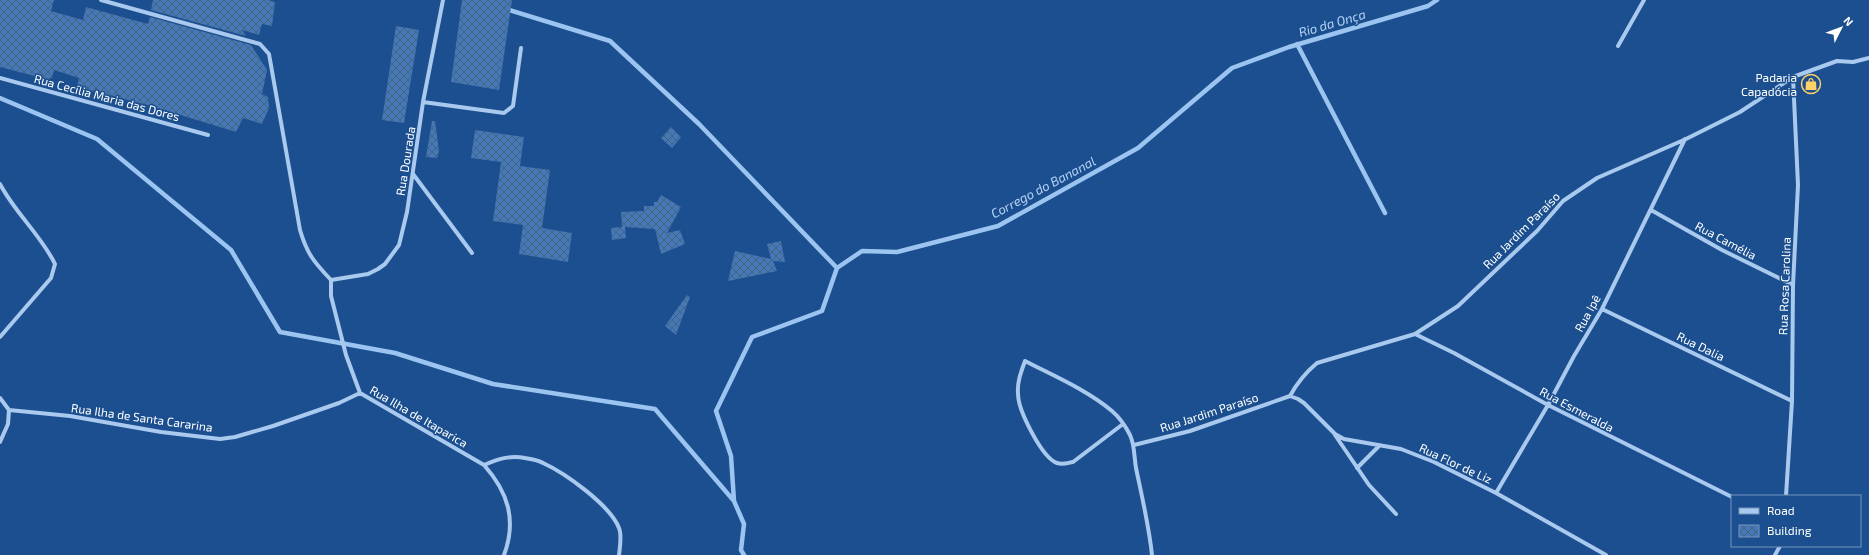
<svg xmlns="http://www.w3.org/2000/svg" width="1869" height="555" viewBox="0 0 1869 555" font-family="'Exo 2',sans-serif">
<defs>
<pattern id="building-cross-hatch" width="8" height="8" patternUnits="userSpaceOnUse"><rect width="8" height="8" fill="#4478b7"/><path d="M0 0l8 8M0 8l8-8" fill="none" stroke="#486282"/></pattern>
</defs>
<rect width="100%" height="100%" fill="#1b4f8f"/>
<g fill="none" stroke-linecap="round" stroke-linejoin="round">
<path stroke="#9cc4f0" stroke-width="4.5" d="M 506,9 L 610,41 L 699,124 L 837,268
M 1297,44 L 1385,213
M 0,98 L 97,139 L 231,250 L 280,332 L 395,353 L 493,384 L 655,409 L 734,501
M 837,268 L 862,251 L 897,252 L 998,226 L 1138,148 L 1232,68 L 1289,47 L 1428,6 L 1437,0
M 744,555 L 741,550 L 744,524 L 734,501 L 731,456 L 716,411 L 752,337 L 822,311 L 837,268"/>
</g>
<path fill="url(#building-cross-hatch)" d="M 0,0 L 54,0 L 51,11 L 83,20 L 86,7 L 148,24 L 150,17 L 251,45 L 267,70 L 262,94 L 268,97 L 269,108 L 262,124 L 243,118 L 236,132 L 148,105 L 77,87 L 79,78 L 54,70 L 52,78 L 50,78 L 50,80 L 0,67 Z
M 153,0 L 268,0 L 275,2 L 272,26 L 262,24 L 259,35 L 242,30 L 246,36 L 151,10 Z
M 462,0 L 512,0 L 499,90 L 451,82 Z
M 396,26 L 419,30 L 404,123 L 382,120 Z
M 432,121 L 435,121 L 439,151 L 437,158 L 426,157 Z
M 671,127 L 681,137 L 672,148 L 661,138 Z
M 475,130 L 524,137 L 520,166 L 550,170 L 542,228 L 572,233 L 568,262 L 519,254 L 523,225 L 493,221 L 501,162 L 471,158 Z
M 661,195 L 681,207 L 667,233 L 680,230 L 685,244 L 661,254 L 655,229 L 625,227 L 626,238 L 612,240 L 611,228 L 622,227 L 621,212 L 644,211 L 644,206 L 654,206 L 654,202 L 657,202 Z
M 781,241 L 785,262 L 773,261 L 777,271 L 728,281 L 735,251 L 771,259 L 767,244 Z
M 687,295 L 690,297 L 676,335 L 665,326 Z"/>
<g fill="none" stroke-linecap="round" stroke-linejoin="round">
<path stroke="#a9c9ee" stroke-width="4" d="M 101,0 L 260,44 L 269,54 L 300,230 C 307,254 314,262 331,280
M 1618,46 L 1644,0
M 0,78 L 208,135
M 423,102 L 504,113 L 513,106 L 521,48
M 413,174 L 472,253
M 0,184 C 15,213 41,235 55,264 L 51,278 L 0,337
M 1651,210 L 1722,250 L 1793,285
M 331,280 L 331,296 L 346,355 L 360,393 L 484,465 C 508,492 517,520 504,555
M 331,280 L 368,274 L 378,269 L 385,264 L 399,245 L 407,212 L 423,102 L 443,0
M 1602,309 L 1792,401
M 1415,334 L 1454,353 L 1548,405 L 1732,497
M 1290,396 C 1297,383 1305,373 1317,363 L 1415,334 L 1458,306 L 1537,231 L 1563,201 L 1597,178 L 1686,139 L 1740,112 L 1793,77 L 1837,61 L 1853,62 L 1869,58
M 0,398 L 9,410 L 8,424 L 0,442
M 9,410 L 70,416 L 161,432 L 220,439 L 235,437 L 273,426 L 339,403 L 360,393
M 1123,424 L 1073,462 C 1067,463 1063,465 1057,463 C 1042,458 1018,410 1018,394 C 1017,382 1021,372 1025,361 C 1054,376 1087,390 1112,411 C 1119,417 1126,427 1130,435 C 1135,446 1134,457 1136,468 C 1142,497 1149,526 1152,555
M 1335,435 L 1369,485 L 1396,514
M 1134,445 L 1190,431 L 1290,396 L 1298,399 L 1304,403 L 1335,434 L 1344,439 L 1401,449 L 1434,462 L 1496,493 L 1606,555
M 484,465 C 498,459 510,455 525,458 C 531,459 538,460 543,463 C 565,473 610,505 619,528 C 622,535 620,547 619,555
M 1357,468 L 1380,445
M 1496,493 L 1548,405 L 1574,356 L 1602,309 L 1685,139
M 1786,496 L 1792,401 L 1793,285 L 1798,185 L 1793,77
M 1775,555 L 1780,546"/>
</g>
<defs>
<g id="shop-ring" transform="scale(1)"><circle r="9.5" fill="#1b4f8f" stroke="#ffd166" stroke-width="1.5"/><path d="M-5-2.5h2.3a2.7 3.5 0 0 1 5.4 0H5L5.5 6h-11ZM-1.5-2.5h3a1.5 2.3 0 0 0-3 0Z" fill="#ffd166"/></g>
</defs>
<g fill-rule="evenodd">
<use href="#shop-ring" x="1811" y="84"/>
</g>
<g text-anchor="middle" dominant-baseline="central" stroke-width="3" stroke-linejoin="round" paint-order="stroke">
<g font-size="12" fill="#fff" stroke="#1b4f8f" text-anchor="end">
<text x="1797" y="77">Padaria<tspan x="1797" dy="14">Capadócia</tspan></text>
</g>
<g font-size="12" fill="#fff" stroke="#1b4f8f">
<text transform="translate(107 97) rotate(15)">Rua Cecília Maria das Dores</text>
<text transform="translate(405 161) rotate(-81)">Rua Dourada</text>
<text transform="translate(1521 230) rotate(-45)">Rua Jardim Paraíso</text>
<text transform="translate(1726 240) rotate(28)">Rua Camélia</text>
<text transform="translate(1784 286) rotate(-88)">Rua Rosa Carolina</text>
<text transform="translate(1587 313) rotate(-61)">Rua Ipê</text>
<text transform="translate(1701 346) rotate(26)">Rua Dalia</text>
<text transform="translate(1577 409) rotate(28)">Rua Esmeralda</text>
<text transform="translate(1209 412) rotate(-18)">Rua Jardim Paraíso</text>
<text transform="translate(419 416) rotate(30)">Rua Ilha de Itaparica</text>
<text transform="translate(142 417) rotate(8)">Rua Ilha de Santa Cararina</text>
<text transform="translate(1456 463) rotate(25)">Rua Flor de Liz</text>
</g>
<g font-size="13" font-style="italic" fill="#b5d3f5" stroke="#1b4f8f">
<text transform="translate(1332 23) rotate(-16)">Rio da Onça</text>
<text transform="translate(1043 187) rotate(-28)">Corrego do Bananal</text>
</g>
</g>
<rect x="1731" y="495" width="130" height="52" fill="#1b4f8f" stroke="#7695bc"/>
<rect x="1739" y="508" width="20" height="6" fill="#a9c9ee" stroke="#7695bc"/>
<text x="1767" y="515" font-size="12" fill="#ffffff">Road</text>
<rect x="1739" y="525" width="20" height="12" fill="url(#building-cross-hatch)" stroke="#7695bc"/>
<text x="1767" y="535" font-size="12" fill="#ffffff">Building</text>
<g transform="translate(1841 28) rotate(48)" stroke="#1b4f8f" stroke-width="3" paint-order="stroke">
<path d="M0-3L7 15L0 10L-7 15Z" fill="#ffffff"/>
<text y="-6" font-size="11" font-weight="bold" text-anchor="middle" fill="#ffffff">N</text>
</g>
</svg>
